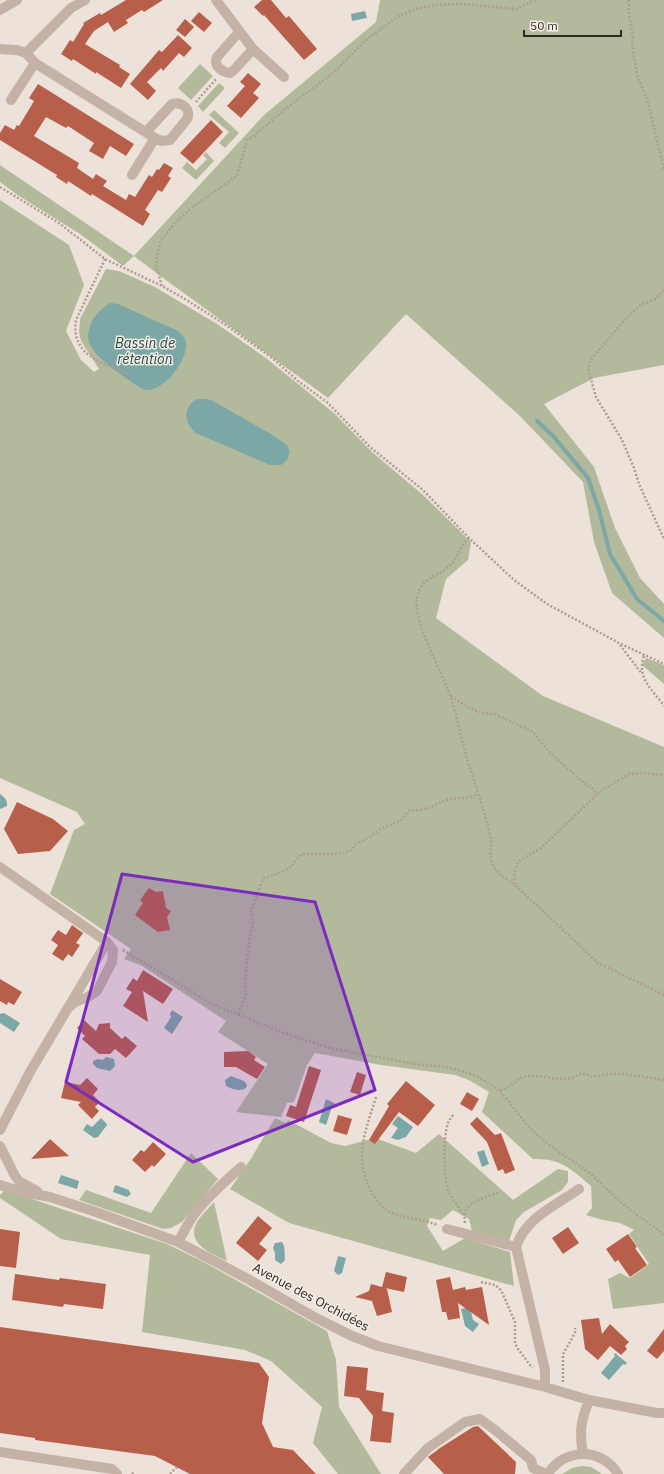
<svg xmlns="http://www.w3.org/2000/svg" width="664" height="1474" viewBox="0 0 664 1474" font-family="'IBM Plex Sans',sans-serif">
<rect width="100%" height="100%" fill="#ede2d9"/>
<path fill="#b2ba9b" d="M 380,0 L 664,0 L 664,365 L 594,378 L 544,404 L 594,467 L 615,528 L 640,578 L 664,604 L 664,638 L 612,593 L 594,542 L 583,482 L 520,416 L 406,314 L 328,398 L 159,275 L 134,256 L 123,266 L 80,234 L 16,194 L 0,182 L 0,165 L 134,256 L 264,115 L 376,22 Z
M 200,64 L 213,76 L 191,100 L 178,88 Z
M 219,83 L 225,88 L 203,112 L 198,106 Z
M 214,110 L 239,133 L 225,148 L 219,143 L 229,132 L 209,115 Z
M 206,152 L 214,161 L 196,180 L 182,168 L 187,162 L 196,170 L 207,159 L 203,155 Z
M 0,200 L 69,245 L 84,285 L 66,331 L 81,360 L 94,372 L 99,369 L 81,341 L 79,332 L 80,319 L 106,269 L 119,271 L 155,287 L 217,324 L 266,358 L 335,414 L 372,452 L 423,495 L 471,542 L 468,560 L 446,579 L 436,618 L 543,696 L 664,747 L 664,1303 L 613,1309 L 608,1279 L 620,1273 L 630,1278 L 649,1264 L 629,1234 L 634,1230 L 620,1223 L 603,1220 L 586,1215 L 592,1208 L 591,1186 C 571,1169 561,1158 533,1159 L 482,1112 L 489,1092 L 469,1080 L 455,1075 L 381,1065 L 315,1053 L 307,1065 L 294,1102 L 287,1103 L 281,1117 L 236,1112 L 268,1064 L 218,1032 L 226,1021 L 142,966 L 124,959 L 131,949 L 50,894 L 74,830 L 85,824 L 77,812 L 0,778 Z
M 646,658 L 664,665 L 664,684 L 642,665 Z
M 275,1118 L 286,1123 L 288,1120 L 331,1143 L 345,1146 L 375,1138 L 416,1153 L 439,1134 L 513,1200 L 558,1169 L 568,1171 L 568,1182 L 562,1190 L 524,1212 L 516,1220 L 509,1241 L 472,1231 L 469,1219 L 453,1210 L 441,1220 L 430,1218 L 427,1226 L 443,1251 L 465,1238 L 510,1252 L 514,1286 L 289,1223 L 230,1189 L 252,1157 Z
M 191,1153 L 218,1179 L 182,1222 L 171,1228 L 163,1229 L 79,1200 L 86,1190 L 151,1213 Z
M 5,1190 L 167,1244 L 202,1261 L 327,1331 L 336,1360 L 339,1407 L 381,1474 L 338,1474 L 313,1443 L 322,1407 L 271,1361 L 245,1350 L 142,1332 L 150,1255 L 61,1239 L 0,1198 L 0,1195 Z
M 214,1202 L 227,1261 C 214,1255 186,1244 196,1224 C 200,1216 208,1209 214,1202 Z
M 582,1466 L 591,1467 L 602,1474 L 562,1474 L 572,1468 Z"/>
<path fill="#7ba7a6" d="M 365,11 L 367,18 L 352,21 L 351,14 Z
M 110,303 L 118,304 L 178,331 C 182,335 186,338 186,344 C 187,361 165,389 148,390 C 145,390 142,388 139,387 C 124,376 87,355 88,335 C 88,332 90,328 90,326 C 94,315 101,309 110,303 Z
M 197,399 L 207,399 L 213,401 L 271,434 L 287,445 L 290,451 L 287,460 L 281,465 L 270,465 L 196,433 C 184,422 182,408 197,399 Z
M 0,794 C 4,797 8,800 7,806 L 0,809 Z
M 172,1010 L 183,1017 L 172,1034 L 164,1028 L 171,1017 L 170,1014 Z
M 4,1013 L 20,1023 L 14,1032 L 0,1023 L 0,1014 Z
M 106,1057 L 114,1059 L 115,1066 L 110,1071 L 97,1068 L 93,1064 L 93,1061 L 98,1059 L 103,1060 Z
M 231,1076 L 244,1081 L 247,1085 L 246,1088 C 240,1092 232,1089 226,1086 L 225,1080 Z
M 326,1099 L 336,1104 L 334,1108 L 332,1107 L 326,1125 L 319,1122 Z
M 398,1116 L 413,1127 L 406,1137 L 398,1140 L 391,1138 L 398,1128 L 392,1124 Z
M 101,1118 L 106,1123 L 107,1125 L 98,1137 L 94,1138 L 83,1130 L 87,1124 L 92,1127 Z
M 484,1150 L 489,1164 L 482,1167 L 477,1152 Z
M 61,1175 L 79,1181 L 77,1189 L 58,1183 Z
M 115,1185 L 129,1190 L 129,1191 L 131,1194 L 127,1197 L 113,1192 Z
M 282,1242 C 286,1248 284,1253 285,1260 L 281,1264 L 275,1260 L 275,1253 L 273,1248 L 275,1243 Z
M 338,1256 L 346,1258 L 342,1273 L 338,1275 L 334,1271 Z
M 470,1307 L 473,1320 L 479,1324 L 473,1332 L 465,1326 L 461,1309 Z
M 615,1353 L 627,1363 L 625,1365 L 623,1364 L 609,1380 L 601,1373 L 615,1356 L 614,1355 Z"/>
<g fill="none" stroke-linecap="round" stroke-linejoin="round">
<path stroke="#7ba7a6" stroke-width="4" d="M 537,421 L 554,437 L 588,478 L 599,510 L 610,554 L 637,599 L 664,621"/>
</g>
<path fill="#b85f4c" d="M 126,0 L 163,0 L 144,12 L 142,10 L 126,20 L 128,23 L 114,32 L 108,22 L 94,31 L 85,44 L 120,65 L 119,67 L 130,74 L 121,88 L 96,72 L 96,74 L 73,59 L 72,61 L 61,54 L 70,40 L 73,42 L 84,24 L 83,23 L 100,13 L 101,15 Z
M 262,0 L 271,0 L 286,18 L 289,16 L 317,49 L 304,60 L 264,15 L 263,16 L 254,7 Z
M 199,12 L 212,23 L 204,32 L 191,21 Z
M 185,19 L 194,27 L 185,37 L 176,30 Z
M 178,35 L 192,48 L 184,57 L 179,53 L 163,71 L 161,68 L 147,82 L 156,91 L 148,100 L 130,84 L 159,50 L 162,52 Z
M 248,73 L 261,84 L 253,93 L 259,98 L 241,118 L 227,106 L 245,86 L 240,82 Z
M 38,84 L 134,144 L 126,156 L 110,146 L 103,159 L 89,151 L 94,143 L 68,126 L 66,128 L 46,117 L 34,136 L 79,163 L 77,168 L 93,179 L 96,174 L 107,181 L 103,186 L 126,200 L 129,194 L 135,197 L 149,175 L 152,177 L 157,169 L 159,170 L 164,163 L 173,168 L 168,176 L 171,178 L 162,192 L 158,190 L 145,210 L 150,214 L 143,226 L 92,194 L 91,196 L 68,181 L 67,184 L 56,177 L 57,175 L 0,140 L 0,133 L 5,125 L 14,130 L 17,125 L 19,126 L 34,101 L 29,98 Z
M 211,120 L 223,132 L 193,164 L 180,153 Z
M 17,802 L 53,819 L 68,831 L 50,851 L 18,854 L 4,829 Z
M 149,888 L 156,892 L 163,891 L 166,908 L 171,911 L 167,917 L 170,930 L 158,932 L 135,915 L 143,903 L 140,900 Z
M 72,925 L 83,933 L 76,943 L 80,945 L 72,957 L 68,954 L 63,961 L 52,954 L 58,945 L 51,940 L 58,930 L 66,935 Z
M 143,970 L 173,989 L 163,1004 L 143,991 L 148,1022 L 123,1006 L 132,992 L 126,989 L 133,978 L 137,981 Z
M 0,979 L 22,992 L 14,1005 L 8,1002 L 7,1005 L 0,1001 Z
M 84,1020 L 96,1031 L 99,1024 L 110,1023 L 110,1028 L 122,1039 L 125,1036 L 137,1046 L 126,1058 L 115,1049 L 110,1054 L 99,1054 L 82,1039 L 85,1036 L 77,1028 Z
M 248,1051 L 256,1057 L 254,1060 L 265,1067 L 257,1079 L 236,1067 L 224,1067 L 224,1052 Z
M 309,1066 L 321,1070 L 304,1122 L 286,1116 L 290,1105 L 296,1107 Z
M 357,1072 L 366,1075 L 360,1095 L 350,1092 Z
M 87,1078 L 98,1089 L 93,1095 L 100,1102 L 95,1107 L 99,1111 L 92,1119 L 78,1105 L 81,1102 L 61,1098 L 65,1082 L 80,1085 Z
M 406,1081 L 435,1105 L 418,1126 L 399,1112 L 375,1144 L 369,1140 L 389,1106 L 387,1104 Z
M 467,1092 L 479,1099 L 472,1111 L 460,1104 Z
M 338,1115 L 352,1119 L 347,1135 L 333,1131 Z
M 477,1117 L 495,1135 L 501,1133 L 515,1170 L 505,1174 L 503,1169 L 498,1171 L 487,1142 L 470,1124 Z
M 50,1139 L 69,1156 L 31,1159 Z
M 153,1142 L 166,1154 L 154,1167 L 152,1165 L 145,1172 L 132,1160 L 141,1150 L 144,1152 Z
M 258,1216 L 272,1228 L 259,1244 L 267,1250 L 258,1261 L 236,1243 Z
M 568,1227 L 579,1243 L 563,1254 L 552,1238 Z
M 0,1229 L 20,1232 L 16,1268 L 0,1266 Z
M 628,1234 L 637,1247 L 635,1248 L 647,1265 L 630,1277 L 618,1260 L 615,1262 L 606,1249 Z
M 386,1272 L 407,1277 L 404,1292 L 385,1288 L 387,1289 L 392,1312 L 377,1316 L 372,1301 L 355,1297 L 369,1291 L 371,1284 L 382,1287 Z
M 15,1274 L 59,1280 L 60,1278 L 106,1284 L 103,1309 L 64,1304 L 63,1307 L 12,1300 Z
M 450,1277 L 453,1290 L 465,1287 L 466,1290 L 482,1287 L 489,1325 L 458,1303 L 460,1318 L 448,1320 L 446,1312 L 442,1312 L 436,1280 Z
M 599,1318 L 602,1334 L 610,1324 L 629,1342 L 625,1346 L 627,1349 L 621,1355 L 610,1346 L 598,1360 L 585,1349 L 581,1320 Z
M 0,1327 L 259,1363 L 269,1377 L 262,1423 L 273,1447 L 293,1450 L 316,1474 L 190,1474 L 155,1456 L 35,1440 L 35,1438 L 0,1433 Z
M 664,1329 L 664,1351 L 657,1359 L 647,1351 Z
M 347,1366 L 368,1368 L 366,1390 L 384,1393 L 382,1411 L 394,1413 L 391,1443 L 370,1441 L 373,1416 L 359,1398 L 344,1396 Z
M 478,1426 L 516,1462 L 515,1474 L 444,1474 L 428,1457 L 440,1448 L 473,1427 Z"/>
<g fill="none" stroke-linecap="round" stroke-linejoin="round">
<path stroke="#af9c91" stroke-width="2.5" stroke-dasharray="2 2" stroke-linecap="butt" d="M 629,0 L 629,15 L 633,37 L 632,45 L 637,75 L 648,101 L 664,170
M 196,102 L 216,79
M 0,187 L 59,223 L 105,259 L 162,286 L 185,299 L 226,325 L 271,357 L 298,381 L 328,403 L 370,447 L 423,490 L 469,538 L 514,580 L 547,604 L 619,643 L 664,664
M 105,259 L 76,320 C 70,357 106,364 132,375
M 162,286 L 156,265 L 157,255 L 161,240 L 178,220 L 194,206 L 237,176 L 247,140 L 254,136 L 284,110 L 333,73 L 367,39 L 399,16 L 415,9 L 436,5 L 462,4 L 516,9 L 535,0
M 664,290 L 655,299 L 639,306 L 622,323 L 594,356 L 590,362 L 588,369 L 596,397 L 622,440 L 634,468 L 639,484 L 664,539
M 469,538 C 461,545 459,555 452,563 C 440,577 421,576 417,598 C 413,619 435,659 444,680 C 455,705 460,733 467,759 C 475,784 484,809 490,835 C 493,846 487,857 494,867 C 498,875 508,880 515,885 L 598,963 L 664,995
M 620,645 L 642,674
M 644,656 C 636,678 653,690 664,706
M 451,696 L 466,706 L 482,713 L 495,714 L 533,732 L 550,753 L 584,783 L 592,788 L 595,792 L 595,797
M 515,884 L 514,874 L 517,864 L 520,860 L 541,848 L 601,791 L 629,774 L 644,773 L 664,775
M 123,950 L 210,1003 L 284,1033 L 330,1048 L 421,1065 C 443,1065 466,1070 485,1081 C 507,1093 517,1116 535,1133 C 551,1148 570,1158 587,1171 C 600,1181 610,1194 623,1204 C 636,1215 651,1224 664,1235
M 238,1014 L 246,995 L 245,979 L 250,936 L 253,923 L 251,912 L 261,884 L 264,878 L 277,874 L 291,867 L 299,856 L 302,854 L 331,854 L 344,853 L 352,850 L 356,844 L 366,839 L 381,829 L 400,821 L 410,810 C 428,812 435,803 450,799 C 456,798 462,799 469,797 C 472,797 475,795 478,794
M 500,1090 C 511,1089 517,1077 527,1076 C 542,1074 567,1085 579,1074 L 584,1074 L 593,1077 L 608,1074 L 626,1074 L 664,1080
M 376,1097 C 366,1130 353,1158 371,1191 C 376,1200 383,1209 392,1213 C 406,1219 423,1219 437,1225
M 453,1115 C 451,1118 449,1120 448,1123 C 443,1137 443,1179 449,1192 C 453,1200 459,1208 464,1216
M 465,1223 C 461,1201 484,1199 499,1192
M 481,1282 L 495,1285 L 501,1290 L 515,1322 L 515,1343 L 518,1349 L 530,1365 L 533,1367
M 563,1382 L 563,1354 L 575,1333 L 575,1328
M 132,1474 L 134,1472
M 170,1474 L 177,1467"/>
<path stroke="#c4b2a6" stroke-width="10" d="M 216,0 L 253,49 L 284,77
M 0,10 L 17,0
M 239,32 L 217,57 C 213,66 222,72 230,73 L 234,70 L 253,49
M 0,49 L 17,50 L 26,53 L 71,8 L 85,0
M 26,53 L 35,63 L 155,138 L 161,141 L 170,140 L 187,119 C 192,109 181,101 172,104 L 146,132
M 11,100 L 35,63
M 132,175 L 155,138
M 0,867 L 107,942 L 113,950 L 112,962 L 97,991 L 86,998 L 75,1002 L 67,1009
M 0,1130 L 30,1072 L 107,942
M 0,1146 L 15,1176 L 19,1181 L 37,1191
M 0,1185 L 23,1192 L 50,1197 L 96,1212 L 178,1242 L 246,1278 L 316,1318 L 352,1336 L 378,1346 L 545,1387 L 589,1400 L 657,1413 L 664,1413
M 447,1229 L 516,1247
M 178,1242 C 184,1232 189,1221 196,1212 C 209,1195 226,1181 241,1167
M 545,1387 L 545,1370 L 516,1247 C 525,1218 556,1205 579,1189
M 0,1452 L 112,1469 L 117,1474
M 583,1454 C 579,1431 581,1421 589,1400
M 404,1474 L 428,1448 L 465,1422 L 480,1419 L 495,1430 L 531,1460 L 533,1468 L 546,1474
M 548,1474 C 564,1448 601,1447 618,1474"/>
</g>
<path fill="#7b2cbf" fill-opacity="0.2" stroke="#7b2cbf" stroke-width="3" stroke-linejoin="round" d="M 122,874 L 315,902 L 375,1090 L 193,1162 L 66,1082 Z"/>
<g text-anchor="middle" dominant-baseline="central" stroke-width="3" stroke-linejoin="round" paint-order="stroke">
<g font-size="13" fill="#312926" stroke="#f6ede4">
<text transform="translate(311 1297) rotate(28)">Avenue des Orchidées</text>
</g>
<g font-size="14" font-style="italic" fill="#214d4d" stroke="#f6ede4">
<text x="145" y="343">Bassin de<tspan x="145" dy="16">rétention</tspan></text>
</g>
</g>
<path d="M524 30v6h97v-6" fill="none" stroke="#312926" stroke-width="2"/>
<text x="530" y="30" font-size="12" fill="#312926" stroke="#f6ede4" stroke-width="3" paint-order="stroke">50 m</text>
</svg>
